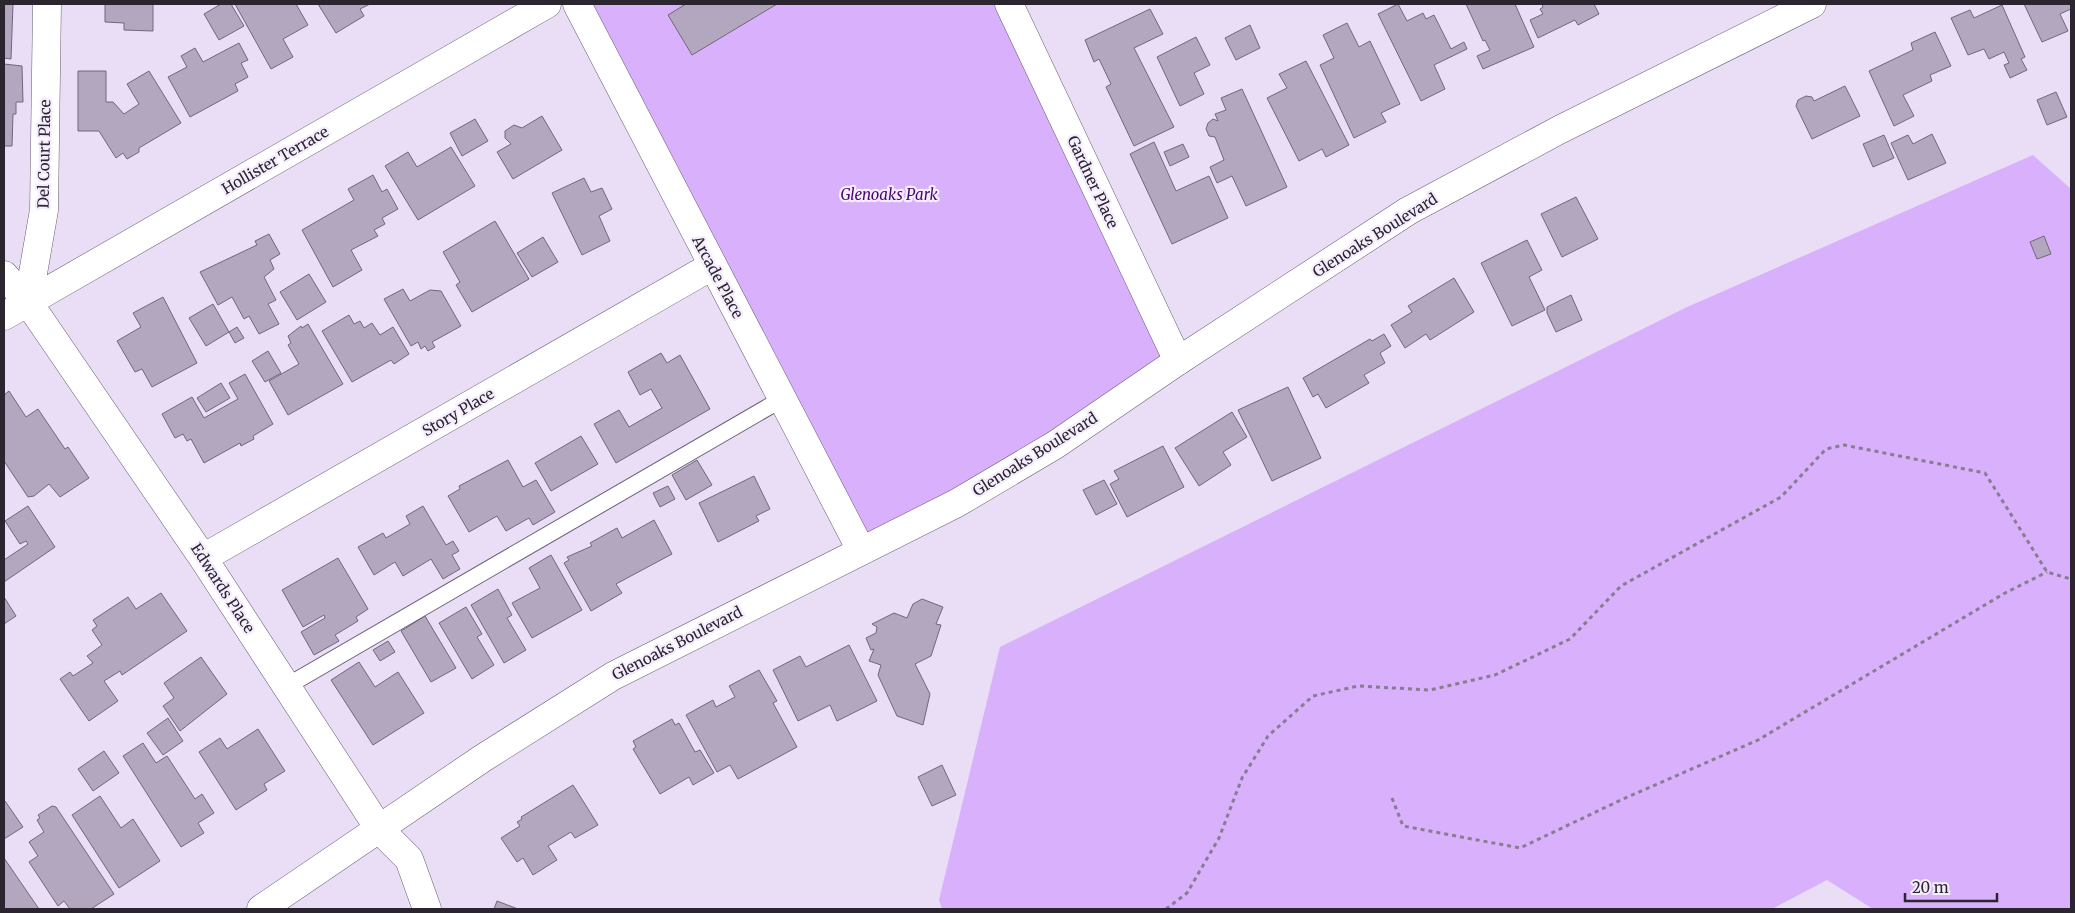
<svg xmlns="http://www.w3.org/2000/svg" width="2075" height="913" viewBox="0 0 2075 913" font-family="Merriweather,serif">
<rect width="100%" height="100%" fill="#eadef7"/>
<path fill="#d8b0fc" d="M 577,4 L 1009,4 L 1178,361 L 861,550 Z
M 2033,155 L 2071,189 L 2071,909 L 1873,909 L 1827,880 L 1772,909 L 942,909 L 939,900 L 1000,647 L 1685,308 Z"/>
<path fill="#b3a7bf" stroke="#71667c" d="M 4,4 L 13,4 L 11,59 L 4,58 Z
M 105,4 L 153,4 L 153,31 L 124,30 L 124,23 L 105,22 Z
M 221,4 L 231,4 L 244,26 L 219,40 L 204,14 Z
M 235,4 L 296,4 L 308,25 L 283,39 L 293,57 L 271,69 Z
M 318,4 L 370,4 L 360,9 L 364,16 L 336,33 Z
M 686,4 L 777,4 L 692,55 L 668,15 Z
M 1398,4 L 1407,21 L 1423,13 L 1426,19 L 1434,15 L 1451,49 L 1464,42 L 1467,49 L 1434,65 L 1445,89 L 1421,101 L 1378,14 Z
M 1466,4 L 1515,4 L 1534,47 L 1483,69 L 1477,56 L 1490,50 L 1485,40 L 1483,41 Z
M 1542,4 L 1594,4 L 1599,14 L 1578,25 L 1575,20 L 1538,38 L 1530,20 L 1543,14 L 1540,9 L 1543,7 Z
M 2024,4 L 2071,4 L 2071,9 L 2060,14 L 2068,31 L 2042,42 Z
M 2002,5 L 2025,57 L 2021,59 L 2027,70 L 2010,78 L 2004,65 L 2009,63 L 2004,52 L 1989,59 L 1984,49 L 1968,55 L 1951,18 L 1970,10 L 1974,18 Z
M 1150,9 L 1163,34 L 1134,48 L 1174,127 L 1134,146 L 1106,87 L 1111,84 L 1099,59 L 1094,62 L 1085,40 Z
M 1347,23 L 1359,47 L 1370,41 L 1400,104 L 1381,113 L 1386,122 L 1354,138 L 1320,65 L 1334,58 L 1323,35 Z
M 1250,25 L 1260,48 L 1236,60 L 1225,38 Z
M 1935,32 L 1951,66 L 1930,75 L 1932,81 L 1903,95 L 1914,116 L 1894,126 L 1869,71 L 1913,50 L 1911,43 Z
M 1196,37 L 1210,65 L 1194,73 L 1204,94 L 1180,106 L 1157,57 Z
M 239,43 L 248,60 L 241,63 L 248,77 L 235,84 L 238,91 L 190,117 L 168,77 L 187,67 L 181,56 L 195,48 L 203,62 Z
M 1306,61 L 1349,145 L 1326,157 L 1322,149 L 1299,161 L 1267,98 L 1287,88 L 1279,74 Z
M 4,64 L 22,66 L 23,102 L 16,102 L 16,114 L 13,114 L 12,146 L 4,146 Z
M 78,71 L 106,71 L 106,102 L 113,102 L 124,114 L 139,104 L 127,84 L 149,71 L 181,123 L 139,148 L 139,152 L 127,159 L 123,153 L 116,158 L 99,131 L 78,131 Z
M 1845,86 L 1860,116 L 1812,139 L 1796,106 L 1798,100 L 1806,96 L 1812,97 L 1814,101 Z
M 1242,89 L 1287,187 L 1246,206 L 1232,176 L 1217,183 L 1210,167 L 1224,160 L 1215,137 L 1209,136 L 1206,129 L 1208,123 L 1213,119 L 1218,121 L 1215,114 L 1226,110 L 1221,98 Z
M 2056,92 L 2067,117 L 2047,125 L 2037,100 Z
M 542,116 L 562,150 L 513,179 L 497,152 L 511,144 L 505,138 L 505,131 L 514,125 L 522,128 Z
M 475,119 L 488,141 L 462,156 L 450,133 Z
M 1932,134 L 1946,163 L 1908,180 L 1891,143 L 1908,135 L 1913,144 Z
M 1884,135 L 1894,158 L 1873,167 L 1863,144 Z
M 1154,142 L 1176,191 L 1209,176 L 1228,218 L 1172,244 L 1130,154 Z
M 1183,144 L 1189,157 L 1170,166 L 1164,152 Z
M 451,147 L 475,186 L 418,220 L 385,166 L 408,152 L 417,167 Z
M 373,175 L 382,192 L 387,189 L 398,209 L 382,218 L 385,224 L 374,230 L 378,236 L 351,250 L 362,270 L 333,287 L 302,230 L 354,200 L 348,189 Z
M 584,178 L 591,192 L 602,188 L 612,209 L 599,216 L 610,241 L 582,255 L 552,193 Z
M 1576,197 L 1598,239 L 1562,257 L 1541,214 Z
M 495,221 L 529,279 L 472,312 L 456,285 L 460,282 L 443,252 Z
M 269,234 L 280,254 L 270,260 L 274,269 L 264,277 L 276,300 L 268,304 L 279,324 L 259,334 L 249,316 L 244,319 L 232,297 L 218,305 L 200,272 L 257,245 L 255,241 Z
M 2044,236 L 2051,254 L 2037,259 L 2030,242 Z
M 543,237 L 558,262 L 532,277 L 517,253 Z
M 1527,240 L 1542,270 L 1529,277 L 1545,310 L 1512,326 L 1481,263 Z
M 309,274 L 326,302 L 297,320 L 280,292 Z
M 1454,278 L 1474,312 L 1430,340 L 1426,334 L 1405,348 L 1391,325 L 1412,312 L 1408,306 Z
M 403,289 L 410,301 L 430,290 L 441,291 L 461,326 L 432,342 L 435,347 L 428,351 L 425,346 L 421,349 L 418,342 L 411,346 L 384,299 Z
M 1571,295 L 1582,320 L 1556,332 L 1547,313 L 1547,307 Z
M 163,297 L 197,363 L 152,387 L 142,369 L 135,372 L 117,341 L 141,327 L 133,313 Z
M 213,304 L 229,332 L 206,346 L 189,318 Z
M 349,315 L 354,324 L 360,321 L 364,328 L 372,323 L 380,335 L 393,327 L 409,354 L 394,364 L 391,360 L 352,382 L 322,331 Z
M 308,324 L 343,384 L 288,415 L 269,381 L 299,364 L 288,345 L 291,343 L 288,336 L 301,326 L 302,328 Z
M 237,327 L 244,338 L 235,343 L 229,332 Z
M 1384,334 L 1391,346 L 1380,353 L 1385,363 L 1364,375 L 1369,383 L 1326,408 L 1318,394 L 1313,397 L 1303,378 L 1370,339 L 1372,341 Z
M 268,351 L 281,373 L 265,382 L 252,361 Z
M 661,353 L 667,363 L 680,355 L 710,409 L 616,463 L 594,424 L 619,410 L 629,427 L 662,408 L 651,389 L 640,395 L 628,372 Z
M 245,374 L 273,424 L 253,436 L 254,439 L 241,446 L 240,443 L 204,463 L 191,439 L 187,441 L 183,434 L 175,438 L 162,414 L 192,397 L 204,418 L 238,399 L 229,383 Z
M 221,383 L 230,398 L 206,412 L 197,398 Z
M 1288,387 L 1321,458 L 1272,481 L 1238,410 Z
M 9,391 L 26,417 L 38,409 L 65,449 L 68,447 L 89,478 L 60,497 L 49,484 L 34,496 L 28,497 L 4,461 L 4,395 Z
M 1232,412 L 1247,437 L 1223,452 L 1231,465 L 1199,486 L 1175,448 Z
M 581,436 L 598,464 L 551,491 L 535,463 Z
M 1163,446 L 1184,487 L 1127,517 L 1110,484 L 1119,479 L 1114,471 Z
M 508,460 L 523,487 L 536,480 L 555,512 L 533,525 L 529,518 L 506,531 L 497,516 L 469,532 L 448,496 L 460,489 L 459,486 Z
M 697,460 L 712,485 L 686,500 L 672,475 Z
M 754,476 L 770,509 L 756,516 L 759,521 L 718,542 L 699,503 Z
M 1104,480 L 1117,504 L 1096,515 L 1083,490 Z
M 668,486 L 675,499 L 660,507 L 653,493 Z
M 28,506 L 55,547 L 4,582 L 4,560 L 28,544 L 26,541 L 20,544 L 5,521 Z
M 423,506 L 446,545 L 453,541 L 459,551 L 452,555 L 460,569 L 443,579 L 431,559 L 403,576 L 395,562 L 374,575 L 358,547 L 383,533 L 386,538 L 410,524 L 406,516 Z
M 654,520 L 672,554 L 616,584 L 622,593 L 591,611 L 564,563 L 569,560 L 567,557 L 592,546 L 590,543 L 617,528 L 622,538 Z
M 551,555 L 582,610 L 532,638 L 512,603 L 540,588 L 529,568 Z
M 338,558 L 368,609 L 356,617 L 358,621 L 335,635 L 339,641 L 314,655 L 301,632 L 325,618 L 324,615 L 303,627 L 282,590 Z
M 498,589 L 512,615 L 507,618 L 526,650 L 504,663 L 471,605 Z
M 161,593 L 187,631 L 122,675 L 120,671 L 104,681 L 118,701 L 89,721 L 60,679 L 70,672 L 73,676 L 93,663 L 87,656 L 102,645 L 92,630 L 97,626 L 93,620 L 128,597 L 136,609 Z
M 4,597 L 16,616 L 4,624 Z
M 922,599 L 943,607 L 936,624 L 941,625 L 931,656 L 915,664 L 930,694 L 923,725 L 897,716 L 878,675 L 881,665 L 869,661 L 874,649 L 871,650 L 866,638 L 876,633 L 877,627 L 872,624 L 894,613 L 907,618 L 913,604 Z
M 466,607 L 482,634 L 477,637 L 494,665 L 472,679 L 439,623 Z
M 425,616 L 456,668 L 431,682 L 401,631 Z
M 388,641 L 395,652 L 380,661 L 373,650 Z
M 849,645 L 877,701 L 837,721 L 830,705 L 798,721 L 773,670 L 800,656 L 806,667 Z
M 201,657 L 227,694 L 180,731 L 163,706 L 174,698 L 164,683 Z
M 359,662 L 375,687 L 398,672 L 424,713 L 373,745 L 331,680 Z
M 759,670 L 777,701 L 773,703 L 797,747 L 738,779 L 730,765 L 717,772 L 686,715 L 713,700 L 716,707 L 735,697 L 729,686 Z
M 168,718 L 183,741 L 163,755 L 147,733 Z
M 672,719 L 675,725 L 679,723 L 695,752 L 700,750 L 714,773 L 693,785 L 689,777 L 660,794 L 633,749 L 636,747 L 633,741 Z
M 258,729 L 285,771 L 264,784 L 267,790 L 236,810 L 199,752 L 220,738 L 227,749 Z
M 143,743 L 156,763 L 167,756 L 195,799 L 202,794 L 214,813 L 198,823 L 204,833 L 181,847 L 123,756 Z
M 104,751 L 119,773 L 93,791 L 78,769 Z
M 942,765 L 956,795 L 932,806 L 918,777 Z
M 573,785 L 598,825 L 575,838 L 571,832 L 548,846 L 557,860 L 533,875 L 523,858 L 517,862 L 501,838 L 520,826 L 517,822 L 522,819 L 521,817 Z
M 100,796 L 121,828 L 133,819 L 160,861 L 119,888 L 72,815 Z
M 5,801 L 23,827 L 4,839 L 4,802 Z
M 52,806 L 56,807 L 114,894 L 91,909 L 70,909 L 64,901 L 58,906 L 29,862 L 38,856 L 29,842 L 44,832 L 37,820 L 40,818 L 38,815 Z
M 4,858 L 39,909 L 4,909 Z
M 497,901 L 518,909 L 494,909 Z"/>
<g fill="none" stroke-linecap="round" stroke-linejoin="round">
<g stroke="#695e73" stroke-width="18">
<path id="service" d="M 287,686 L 782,399"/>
</g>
<g stroke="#695e73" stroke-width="29">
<path id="minor" d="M 577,4 L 861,550
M 1009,4 L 1178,361
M 4,275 L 28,302 L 203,558 L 380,830 L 409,859 L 427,909
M 28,302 L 44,210 L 47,4
M 4,316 L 547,4
M 203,558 L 712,266"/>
</g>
<g stroke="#695e73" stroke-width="29">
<path id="tertiary" d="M 261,909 L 483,758 L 613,676 L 957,503 L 1055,445 L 1178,361 L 1408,211 L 1559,130 L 1812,4"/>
</g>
<path stroke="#867d8e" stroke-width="3" stroke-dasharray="4 4" stroke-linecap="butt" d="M 1392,798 L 1403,826 L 1520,848 L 1623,799 L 1758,740 L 2005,593 L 2047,572
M 1166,909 L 1187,893 L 1219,838 L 1242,778 L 1268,736 L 1313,696 L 1358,686 L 1430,690 L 1495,675 L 1570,639 L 1621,586 L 1781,497 L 1826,449 L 1844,445 L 1985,473 L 2047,572 L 2071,579"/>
<use href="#service" stroke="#fff" stroke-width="16"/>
<use href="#minor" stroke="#fff" stroke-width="28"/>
<use href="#tertiary" stroke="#fff" stroke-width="28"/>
</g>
<g text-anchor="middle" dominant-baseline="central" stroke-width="4.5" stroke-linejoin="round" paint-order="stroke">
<g font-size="15" fill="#2a252e" stroke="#f5edfd">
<text transform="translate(44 154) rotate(-89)">Del Court Place</text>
<text transform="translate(275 160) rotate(-30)">Hollister Terrace</text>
<text transform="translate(1093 182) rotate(65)">Gardner Place</text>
<text transform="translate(1375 235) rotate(-32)">Glenoaks Boulevard</text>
<text transform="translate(718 277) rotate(62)">Arcade Place</text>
<text transform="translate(458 412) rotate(-30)">Story Place</text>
<text transform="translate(1035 454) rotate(-32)">Glenoaks Boulevard</text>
<text transform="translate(223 588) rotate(57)">Edwards Place</text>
<text transform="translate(677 643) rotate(-27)">Glenoaks Boulevard</text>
</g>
<g font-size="15" font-style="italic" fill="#4a056f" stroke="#f5edfd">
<text x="889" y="194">Glenoaks Park</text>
</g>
</g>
<rect width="2075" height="913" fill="none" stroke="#2a252e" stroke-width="10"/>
<path d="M1905 893v8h92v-8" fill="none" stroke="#2a252e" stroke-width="2.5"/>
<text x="1912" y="893" font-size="15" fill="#2a252e" stroke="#f5edfd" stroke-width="4" paint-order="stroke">20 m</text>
</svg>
